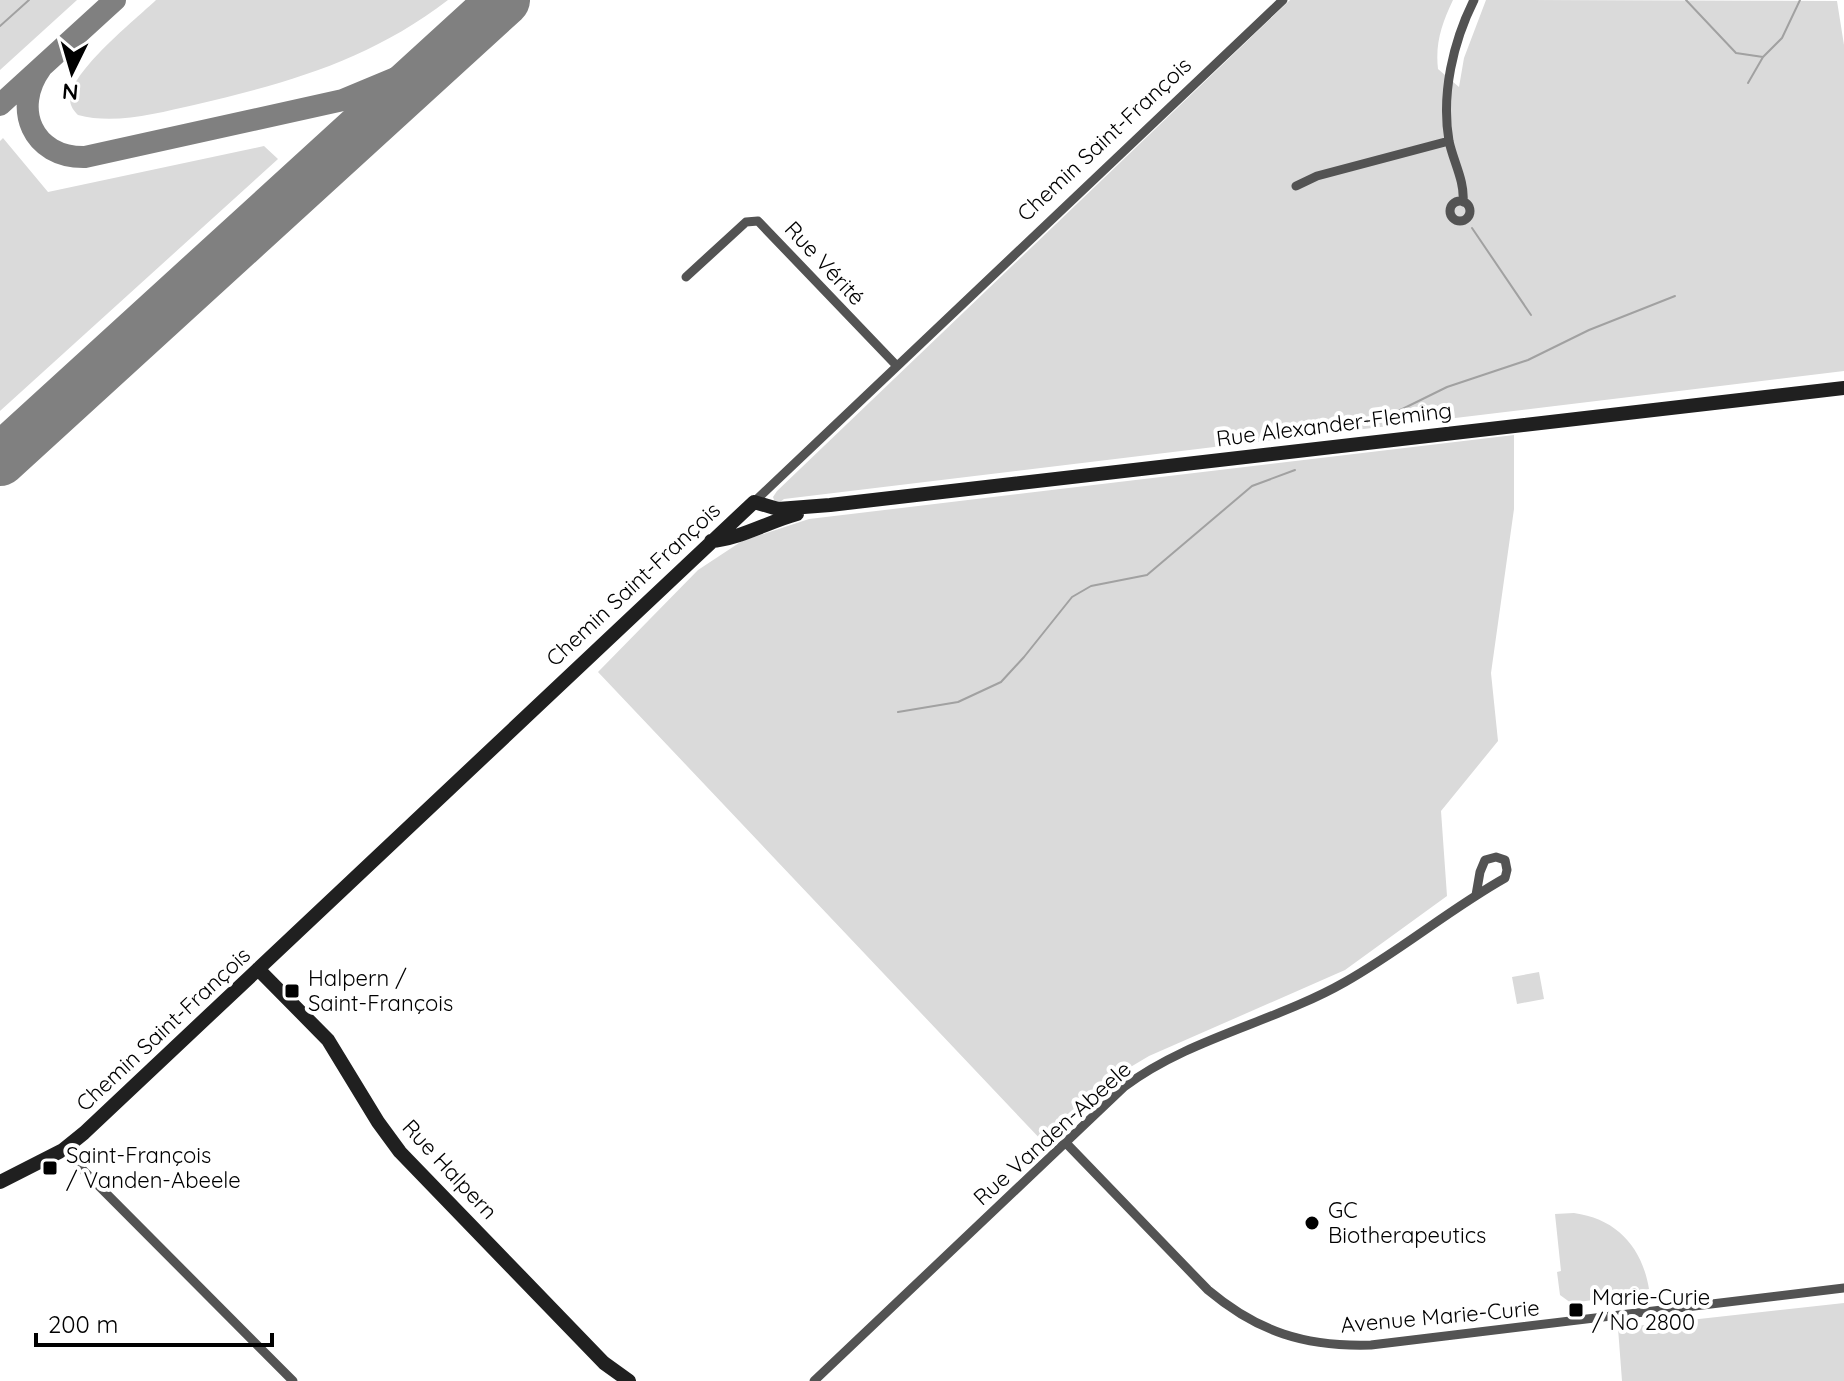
<svg xmlns="http://www.w3.org/2000/svg" width="1844" height="1381" viewBox="0 0 1844 1381" font-family="Quicksand,sans-serif">
<rect width="100%" height="100%" fill="#fff"/>
<path fill="#dadada" d="M 0,0 L 77,0 L 0,70 Z
M 156,0 L 448,0 C 370,60 288,83 194,105 C 158,113 115,125 78,115 C 74,111 70,106 70,99 C 70,72 136,19 156,0 Z
M 1290,0 L 1453,0 C 1442,23 1435,43 1438,69 L 1459,87 L 1464,58 L 1486,0 L 1837,1 L 1844,45 L 1844,371 L 784,499 L 776,505 L 773,497 L 777,491 Z
M 3,138 L 48,192 L 264,146 L 278,159 L 0,411 L 0,141 Z
M 1514,435 L 1514,509 L 1491,673 L 1498,741 L 1441,811 L 1447,896 L 1345,970 L 1149,1056 L 1107,1081 L 1045,1144 L 598,672 L 698,570 L 742,541 L 809,519 Z
M 1539,972 L 1544,999 L 1517,1004 L 1512,977 Z
M 1574,1213 C 1617,1219 1642,1247 1649,1289 L 1593,1296 L 1593,1300 L 1571,1303 L 1560,1295 L 1557,1272 L 1561,1271 L 1555,1214 Z
M 1844,1303 L 1844,1381 L 1622,1381 L 1618,1328 Z"/>
<g fill="none" stroke-linecap="round" stroke-linejoin="round">
<path stroke="#a1a1a1" stroke-width="2" d="M 1686,0 L 1736,53 L 1763,57
M 0,26 L 29,0
M 1748,83 L 1763,57 L 1782,38 L 1800,0
M 1472,228 L 1531,315
M 1380,420 L 1447,387 L 1528,360 L 1589,330 L 1675,296
M 898,712 L 958,702 L 1001,682 L 1024,657 L 1072,597 L 1091,586 L 1147,575 L 1252,486 L 1295,470"/>
<path stroke="#808080" stroke-width="22" d="M 41,68 C 12,108 32,158 85,157 L 343,100 L 415,70 L 469,33
M 0,105 L 115,0"/>
<path stroke="#808080" stroke-width="52" d="M 0,460 L 504,0"/>
<path stroke="#535353" stroke-width="9" d="M 1296,186 L 1317,176 L 1449,141
M1450 211a10 10 0 1 1 20 0a10 10 0 1 1-20 0Z
M 1463,202 C 1465,181 1453,161 1449,141 C 1441,94 1453,42 1474,0
M 686,277 L 746,222 L 758,221 L 896,365
M 754,502 L 1283,0
M 1066,1143 L 1208,1290 C 1258,1332 1305,1347 1371,1345 L 1844,1288
M 63,1150 L 293,1381
M 814,1381 L 1124,1087 C 1189,1038 1275,1022 1345,982 C 1400,951 1450,909 1505,878 L 1507,870 L 1505,860 L 1496,857 L 1485,860 L 1480,872 L 1476,895"/>
<path stroke="#202020" stroke-width="14" d="M 711,541 C 737,540 770,521 797,514
M 258,969 L 328,1040 L 378,1122 L 400,1152 L 604,1363 L 629,1381
M 0,1182 L 63,1150 L 84,1133 L 754,502 L 778,509 L 830,505 L 1844,388"/>
</g>
<g fill="#000" stroke="#fff" stroke-width="3">
<rect x="284" y="983" width="16" height="16" rx="4"/>
<rect x="42" y="1160" width="16" height="16" rx="4"/>
<circle cx="1312" cy="1223" r="8"/>
<rect x="1568" y="1302" width="16" height="16" rx="4"/>
</g>
<g text-anchor="middle" dominant-baseline="central" stroke-width="8" stroke-linejoin="round" paint-order="stroke">
<g font-size="22" fill="#000" stroke="#fff">
<text transform="translate(1104 139) rotate(-43)">Chemin Saint-François</text>
<text transform="translate(825 263) rotate(47)">Rue Vérité</text>
<text transform="translate(1334 424) rotate(-7)">Rue Alexander-Fleming</text>
<text transform="translate(633 584) rotate(-43)">Chemin Saint-François</text>
<text transform="translate(163 1029) rotate(-43)">Chemin Saint-François</text>
<text transform="translate(1052 1133) rotate(-42)">Rue Vanden-Abeele</text>
<text transform="translate(450 1169) rotate(47)">Rue Halpern</text>
<text transform="translate(1440 1316) rotate(-5)">Avenue Marie-Curie</text>
</g>
<g font-size="22" fill="#000" stroke="#fff" text-anchor="start">
<text x="308" y="978">Halpern /<tspan x="308" dy="25">Saint-François</tspan></text>
<text x="66" y="1155">Saint-François<tspan x="66" dy="25">/ Vanden-Abeele</tspan></text>
<text x="1328" y="1210">GC<tspan x="1328" dy="25">Biotherapeutics</tspan></text>
<text x="1592" y="1297">Marie-Curie<tspan x="1592" dy="25">/ No 2800</tspan></text>
</g>
</g>
<g transform="translate(72 72) rotate(185)" stroke="#ffffff" stroke-width="6" paint-order="stroke">
<path d="M0-6L14 30L0 20L-14 30Z" fill="#000000"/>
<text y="-12" font-size="22" font-weight="bold" text-anchor="middle" fill="#000000">N</text>
</g>
<path d="M36 1333v12h236v-12" fill="none" stroke="#000000" stroke-width="4"/>
<text x="48" y="1333" font-size="24" fill="#000000" stroke="#ffffff" stroke-width="6" paint-order="stroke">200 m</text>
</svg>
